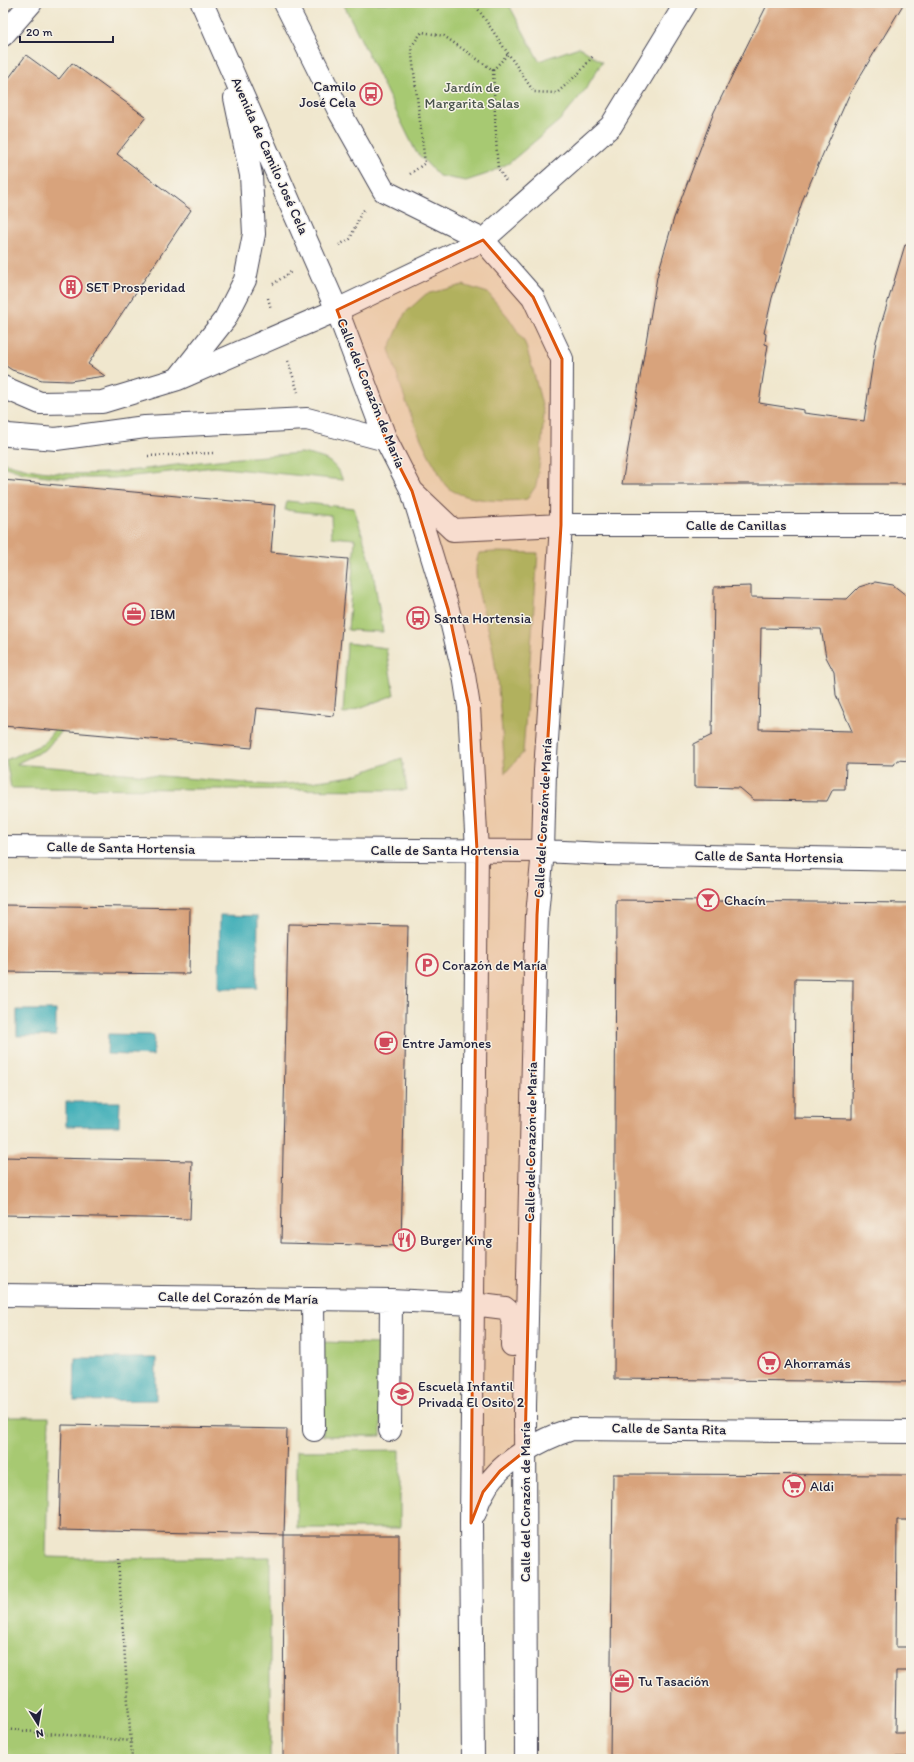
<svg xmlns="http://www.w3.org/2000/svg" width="914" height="1762" viewBox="0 0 914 1762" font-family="Itim,sans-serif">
<rect width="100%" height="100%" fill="#f7f3e8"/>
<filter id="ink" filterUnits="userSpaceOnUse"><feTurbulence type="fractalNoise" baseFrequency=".025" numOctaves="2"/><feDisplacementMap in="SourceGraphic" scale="8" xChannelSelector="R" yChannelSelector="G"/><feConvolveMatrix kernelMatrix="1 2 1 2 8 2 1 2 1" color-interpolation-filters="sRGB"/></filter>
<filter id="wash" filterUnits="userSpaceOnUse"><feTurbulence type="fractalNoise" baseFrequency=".012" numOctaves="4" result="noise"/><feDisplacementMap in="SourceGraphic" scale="16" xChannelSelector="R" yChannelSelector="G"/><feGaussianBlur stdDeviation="0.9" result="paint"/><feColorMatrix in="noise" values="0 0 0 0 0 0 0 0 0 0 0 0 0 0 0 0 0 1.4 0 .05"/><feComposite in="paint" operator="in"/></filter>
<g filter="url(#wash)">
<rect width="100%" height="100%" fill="#f0e7ce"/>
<path fill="#a7c972" stroke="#647656" d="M 343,3 L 508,3 L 539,61 L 579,47 L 602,62 L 585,90 L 560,120 L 509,163 L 487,174 L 466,181 L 439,176 L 416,152 Z
M 463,285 L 488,293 L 509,318 L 525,343 L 533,370 L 544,413 L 541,454 L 536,486 L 527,499 C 506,503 464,501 447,487 C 443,483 440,476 438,471 C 415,434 402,391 389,349 L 405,313 L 426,294 Z
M 302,453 C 323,458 333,458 343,480 L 215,467 L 115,478 L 65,478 L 23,473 L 3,466 L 3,462 C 65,484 134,470 199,462 C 233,458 267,456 302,453 Z
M 287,501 L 354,508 L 372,566 L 383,632 L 348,630 L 355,539 L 332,537 L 331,515 L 285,510 Z
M 494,552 L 538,553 L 523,753 L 505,773 C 502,730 499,687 492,645 C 487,618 469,578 479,553 Z
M 347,643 L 386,648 L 394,695 L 343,714 Z
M 54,730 L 61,731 L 46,749 L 16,764 L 269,785 L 311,782 L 352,776 L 402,758 L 407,790 L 11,788 L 6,760 L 43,744 Z
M 322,1342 L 381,1344 L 381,1436 L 323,1436 Z
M 3,1417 L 49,1417 L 46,1557 L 118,1559 L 270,1557 L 270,1759 L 3,1759 Z
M 400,1450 L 400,1528 L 297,1528 L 297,1451 Z"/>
<path fill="#3cadb7" stroke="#2f6879" d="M 220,915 L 258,916 L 257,988 L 219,988 Z
M 17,1010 L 56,1010 L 56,1036 L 17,1036 Z
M 108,1034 L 154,1035 L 153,1056 L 107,1054 Z
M 66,1102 L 120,1102 L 119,1126 L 66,1126 Z
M 75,1358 L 156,1358 L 156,1400 L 74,1401 Z"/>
<g id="blocks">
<path fill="#d8a37b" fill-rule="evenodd" d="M 768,3 L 904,3 L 850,93 L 803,199 L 772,298 L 764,333 L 766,334 L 765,344 L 768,345 L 759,403 L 804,410 L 804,413 L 864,421 L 876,341 L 905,245 L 911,246 L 911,484 L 622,484 L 657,277 L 674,218 L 714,112 Z
M 26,55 L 59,79 L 72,63 L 146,117 L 117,154 L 191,210 L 88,364 L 105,376 L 70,381 L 42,380 L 12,370 L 3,364 L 3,86 Z
M 3,480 L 275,505 L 271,552 L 348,559 L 334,716 L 257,708 L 252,748 L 3,726 Z
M 875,582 L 893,585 L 911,599 L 911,761 L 897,760 L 894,765 L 846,764 L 845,789 L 833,789 L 827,801 L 754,800 L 740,788 L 694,787 L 694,744 L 712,735 L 714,587 L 751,586 L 751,597 L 847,599 L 859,587 ZM 761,628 L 821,629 L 826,657 L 834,672 L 836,695 L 852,731 L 759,729 Z
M 616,900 L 911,903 L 911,1382 L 614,1379 ZM 795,979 L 853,980 L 852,1119 L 794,1118 Z
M 3,905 L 190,908 L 189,974 L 3,972 Z
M 288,924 L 408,926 L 401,1246 L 281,1243 Z
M 3,1157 L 192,1161 L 190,1219 L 3,1215 Z
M 62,1425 L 287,1429 L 284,1535 L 59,1530 Z
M 613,1474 L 911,1475 L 911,1520 L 897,1520 L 896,1647 L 911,1647 L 911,1671 L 896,1671 L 895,1733 L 911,1733 L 911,1757 L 895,1757 L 895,1759 L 610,1759 Z
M 284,1535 L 399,1535 L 398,1759 L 283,1759 Z"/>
</g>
</g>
<g filter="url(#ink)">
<use href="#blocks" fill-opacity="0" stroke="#414051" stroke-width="1"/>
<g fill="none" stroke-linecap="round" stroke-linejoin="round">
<g stroke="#414051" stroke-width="24">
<path id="minor" d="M 202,3 L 337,310 L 386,440 L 412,491 L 448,609 L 464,675 L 469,707 L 477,850 L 471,1523 L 473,1759
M 285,3 L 339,111 L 384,191 L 483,240 L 533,297 L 562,359 L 561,525 L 545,771 L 543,851 L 537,915 L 535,972 L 525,1406 L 526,1759
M 3,35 L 31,3
M 180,376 L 225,319 L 245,280 L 254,234 L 251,175 L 235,98
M 3,387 L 40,403 L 102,402 L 178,379 L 337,310 L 483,240 L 611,126 L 686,3
M 3,433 L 8,435 L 56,439 L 145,427 L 307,419 L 386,440
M 413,492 L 453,530 L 561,525 L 911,525
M 3,847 L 543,851 L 605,854 L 911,860
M 3,1295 L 391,1300 L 473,1304 L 505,1308 C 516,1315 512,1333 512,1345
M 313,1299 L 314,1430
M 390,1430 L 391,1300
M 475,1513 C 477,1506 479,1499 483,1493 C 498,1462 541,1439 572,1429 L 911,1432"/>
</g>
<path stroke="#414051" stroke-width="2.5" stroke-dasharray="1 3" stroke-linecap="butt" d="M 474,3 L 534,92 L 557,93 L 580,72 L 593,56
M 493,70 L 497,157 L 498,168 L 507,183
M 410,174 L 425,163 L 411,47 L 422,32 L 444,36 L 493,70 L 508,54
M 339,245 L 350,239 L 361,213 L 365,209
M 273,284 L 291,272
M 268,298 L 271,309
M 288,361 L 298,392
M 148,456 L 213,453
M 118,1559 L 132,1759
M 3,1729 L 131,1741"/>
<use href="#minor" stroke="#fff" stroke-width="22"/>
</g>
</g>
<path fill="#de560e" fill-opacity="0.2" stroke="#de560e" stroke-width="3" stroke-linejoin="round" d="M 483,240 L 533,297 L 562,359 L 561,525 L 537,915 L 525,1451 L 500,1471 L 483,1492 L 471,1523 L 477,850 L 469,707 L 448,609 L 412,491 L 386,440 L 337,310 Z"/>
<defs>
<g id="bus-ring" transform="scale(1.15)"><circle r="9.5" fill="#f7f3e8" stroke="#d1495b" stroke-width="1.5"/><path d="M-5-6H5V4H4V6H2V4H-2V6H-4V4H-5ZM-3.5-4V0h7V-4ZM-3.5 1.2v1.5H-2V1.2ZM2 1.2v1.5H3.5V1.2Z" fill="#d1495b"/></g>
<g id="building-ring" transform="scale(1.15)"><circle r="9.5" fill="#f7f3e8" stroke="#d1495b" stroke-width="1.5"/><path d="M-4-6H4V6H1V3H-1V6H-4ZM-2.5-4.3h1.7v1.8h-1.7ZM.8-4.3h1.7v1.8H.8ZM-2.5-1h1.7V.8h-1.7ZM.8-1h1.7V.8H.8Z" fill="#d1495b"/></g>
<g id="office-ring" transform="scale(1.15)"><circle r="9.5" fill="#f7f3e8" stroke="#d1495b" stroke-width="1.5"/><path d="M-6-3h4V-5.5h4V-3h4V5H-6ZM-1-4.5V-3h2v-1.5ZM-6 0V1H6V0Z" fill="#d1495b"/></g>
<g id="bar-ring" transform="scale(1.15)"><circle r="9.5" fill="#f7f3e8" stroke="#d1495b" stroke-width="1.5"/><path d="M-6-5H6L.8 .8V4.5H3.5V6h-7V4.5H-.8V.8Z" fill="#d1495b"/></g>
<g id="parking-ring" transform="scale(1.15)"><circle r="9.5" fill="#f7f3e8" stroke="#d1495b" stroke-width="1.5"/><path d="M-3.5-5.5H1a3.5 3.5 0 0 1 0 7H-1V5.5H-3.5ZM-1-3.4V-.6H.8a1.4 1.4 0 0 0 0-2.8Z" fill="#d1495b"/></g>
<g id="cafe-ring" transform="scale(1.15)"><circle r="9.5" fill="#f7f3e8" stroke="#d1495b" stroke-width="1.5"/><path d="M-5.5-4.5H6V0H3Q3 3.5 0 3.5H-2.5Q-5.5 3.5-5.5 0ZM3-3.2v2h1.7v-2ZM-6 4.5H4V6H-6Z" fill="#d1495b"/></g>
<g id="restaurant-ring" transform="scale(1.15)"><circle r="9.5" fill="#f7f3e8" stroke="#d1495b" stroke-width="1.5"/><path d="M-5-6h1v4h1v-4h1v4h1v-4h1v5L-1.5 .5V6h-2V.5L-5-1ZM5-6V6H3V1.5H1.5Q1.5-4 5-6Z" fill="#d1495b"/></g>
<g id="supermarket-ring" transform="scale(1.15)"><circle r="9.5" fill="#f7f3e8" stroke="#d1495b" stroke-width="1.5"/><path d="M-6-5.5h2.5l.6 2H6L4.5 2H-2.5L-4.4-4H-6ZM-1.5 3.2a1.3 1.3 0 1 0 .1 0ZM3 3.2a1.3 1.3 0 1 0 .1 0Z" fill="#d1495b"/></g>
<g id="school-ring" transform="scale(1.15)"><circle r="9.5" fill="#f7f3e8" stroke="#d1495b" stroke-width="1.5"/><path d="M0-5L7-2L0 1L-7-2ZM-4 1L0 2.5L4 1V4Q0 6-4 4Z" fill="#d1495b"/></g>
</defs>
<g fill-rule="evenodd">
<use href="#bus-ring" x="371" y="94"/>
<use href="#building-ring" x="71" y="287"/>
<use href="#office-ring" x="134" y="614"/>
<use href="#bus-ring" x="418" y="618"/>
<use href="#bar-ring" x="708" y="900"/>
<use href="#parking-ring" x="427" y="965"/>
<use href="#cafe-ring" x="386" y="1043"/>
<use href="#restaurant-ring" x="404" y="1240"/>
<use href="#supermarket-ring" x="769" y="1363"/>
<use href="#school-ring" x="402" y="1394"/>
<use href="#supermarket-ring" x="794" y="1486"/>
<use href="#office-ring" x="622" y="1681"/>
</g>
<g text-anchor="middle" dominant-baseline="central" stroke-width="3" stroke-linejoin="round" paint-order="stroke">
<g font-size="14" fill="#22223b" stroke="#f7f3e8" text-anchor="start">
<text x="356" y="86" text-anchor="end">Camilo<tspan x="356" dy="16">José Cela</tspan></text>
<text x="86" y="287">SET Prosperidad</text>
<text x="150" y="614">IBM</text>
<text x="434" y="618">Santa Hortensia</text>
<text x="724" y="900">Chacín</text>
<text x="442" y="965">Corazón de María</text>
<text x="402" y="1043">Entre Jamones</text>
<text x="420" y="1240">Burger King</text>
<text x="784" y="1363">Ahorramás</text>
<text x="418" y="1386">Escuela Infantil<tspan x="418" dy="16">Privada El Osito 2</tspan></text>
<text x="810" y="1486">Aldi</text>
<text x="638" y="1681">Tu Tasación</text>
</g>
<g font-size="14" fill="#4a544c" stroke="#f7f3e8">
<text x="472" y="87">Jardín de<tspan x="472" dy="16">Margarita Salas</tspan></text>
</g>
<g font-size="14" fill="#22223b" stroke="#f7f3e8">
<text transform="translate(270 156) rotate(66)">Avenida de Camilo José Cela</text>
<text transform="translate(371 393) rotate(68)">Calle del Corazón de María</text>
<text x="736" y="525">Calle de Canillas</text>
<text transform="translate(543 818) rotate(-87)">Calle del Corazón de María</text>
<text transform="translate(121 848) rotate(1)">Calle de Santa Hortensia</text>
<text x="445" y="850">Calle de Santa Hortensia</text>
<text transform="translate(769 857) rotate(1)">Calle de Santa Hortensia</text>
<text transform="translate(531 1142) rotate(-89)">Calle del Corazón de María</text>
<text transform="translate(238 1298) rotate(1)">Calle del Corazón de María</text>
<text transform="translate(669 1429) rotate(1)">Calle de Santa Rita</text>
<text transform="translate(525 1502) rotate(-90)">Calle del Corazón de María</text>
</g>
</g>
<rect width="914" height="1762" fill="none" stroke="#f7f3e8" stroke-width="16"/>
<g transform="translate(38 1724) rotate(169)" stroke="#f7f3e8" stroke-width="3" paint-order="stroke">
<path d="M0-3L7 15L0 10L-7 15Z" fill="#22223b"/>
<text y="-6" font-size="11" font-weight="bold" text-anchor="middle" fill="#22223b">N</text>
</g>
<path d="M20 36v6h93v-6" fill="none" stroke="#22223b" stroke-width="2"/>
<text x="26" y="36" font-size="12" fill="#22223b" stroke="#f7f3e8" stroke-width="3" paint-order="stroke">20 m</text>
</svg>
